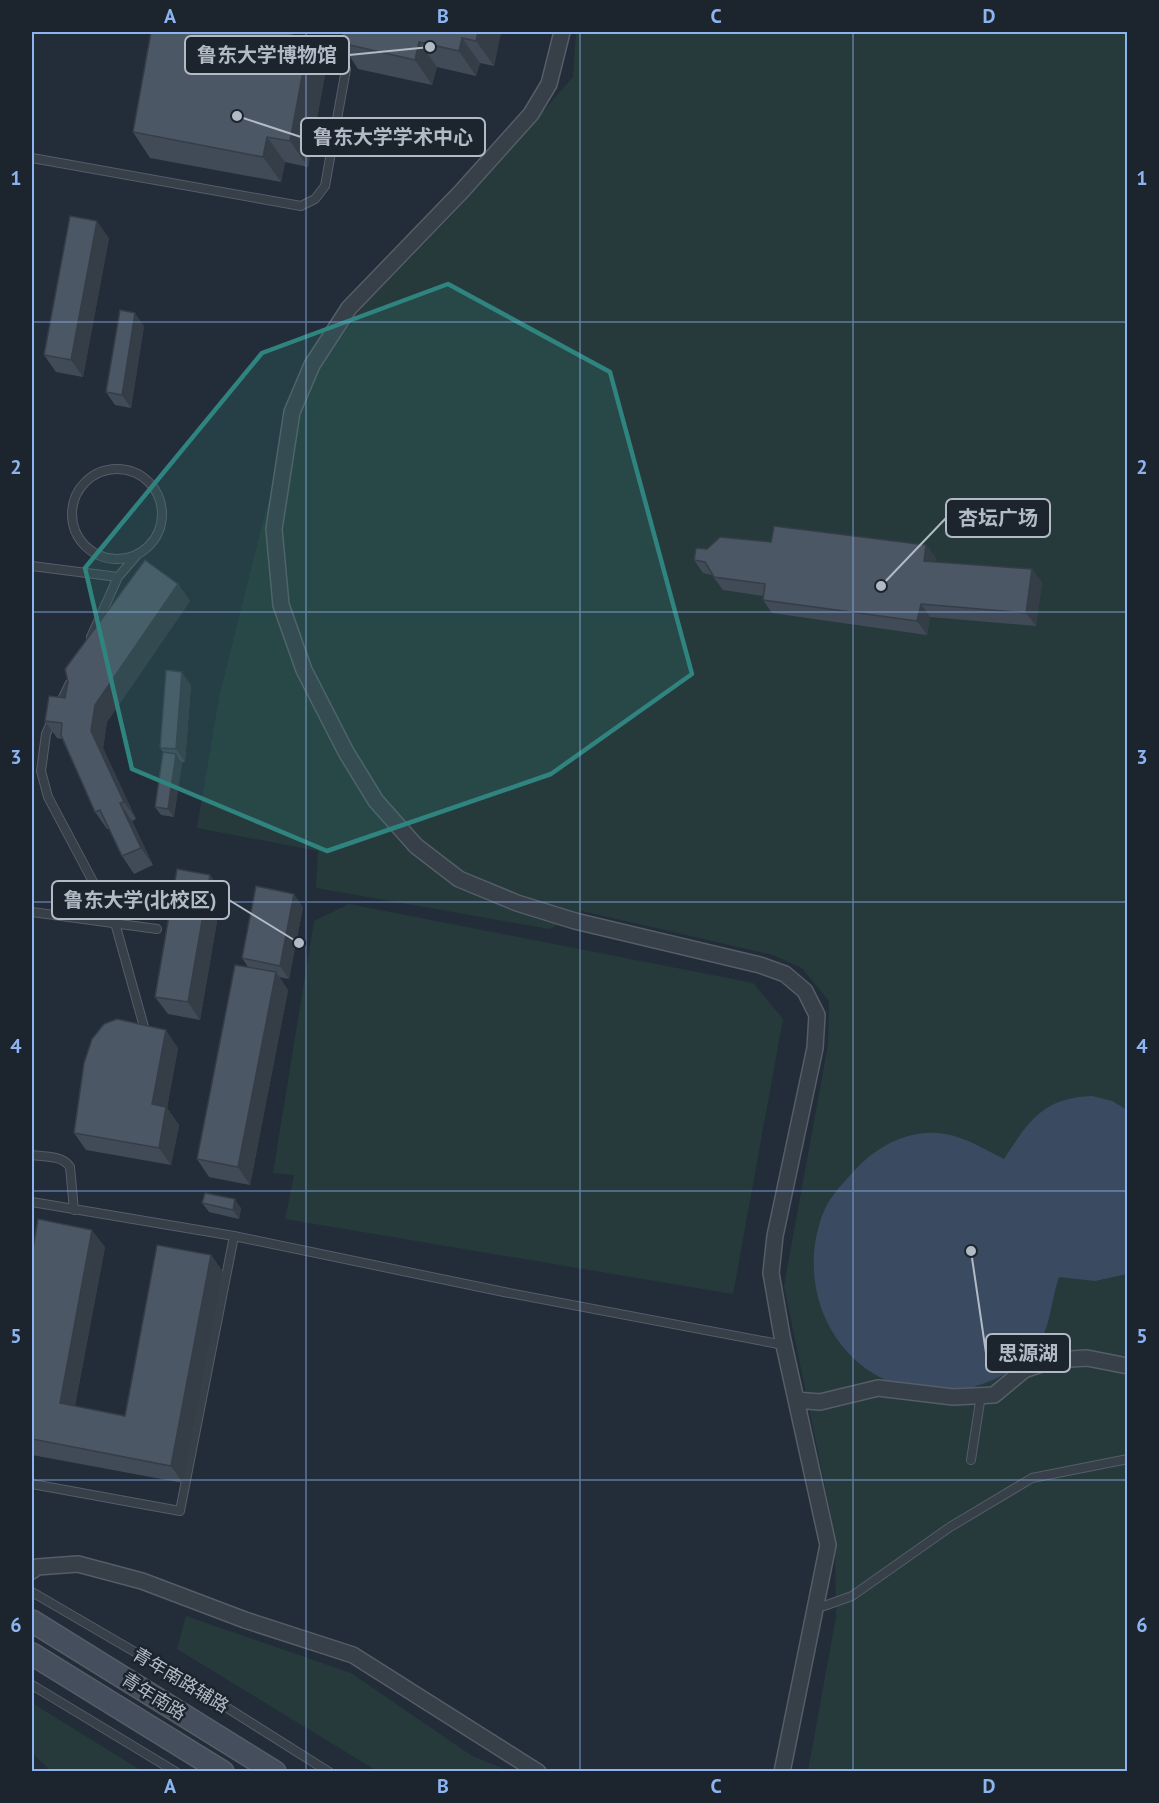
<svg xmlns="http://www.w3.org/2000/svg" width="1159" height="1803" viewBox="0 0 1159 1803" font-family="'PT Sans','Noto Sans SC',sans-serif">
<rect width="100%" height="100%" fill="#232d39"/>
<path fill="#263a3b" d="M 576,32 L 1127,32 L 1127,1771 L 808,1771 L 836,1617 L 835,1535 L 784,1286 L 828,1045 L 829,1001 L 802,968 L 773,955 L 582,911 L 550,929 L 316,888 L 318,851 L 197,828 L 219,697 L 265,513 L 298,402 L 362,307 L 458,209 L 573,77 Z
M 349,904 L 753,983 L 783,1019 L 733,1294 L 285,1219 L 294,1175 L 273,1173 L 314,921 Z
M 186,1616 L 351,1673 L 472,1756 L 509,1771 L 377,1771 L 177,1649 Z
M 32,1703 L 142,1771 L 51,1771 L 32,1753 Z"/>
<path fill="#3a4b61" d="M 1092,1096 L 1112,1101 L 1127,1110 L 1127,1274 L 1095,1281 L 1059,1277 C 1052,1297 1051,1320 1042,1338 C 1026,1370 979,1391 946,1390 C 934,1389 920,1391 909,1388 C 833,1370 796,1288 822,1216 C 828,1198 843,1183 856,1169 C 878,1145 912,1128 945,1134 C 965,1137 986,1150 1004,1159 C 1029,1121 1042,1098 1092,1096 Z"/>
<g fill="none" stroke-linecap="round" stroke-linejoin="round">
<g stroke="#555d67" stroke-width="10">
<path id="lane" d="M 32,158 L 301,206 L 315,199 L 325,186 L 346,69 C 335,50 313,50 293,45
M72 514a45 45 0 1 1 90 0a45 45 0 1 1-90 0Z
M 32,566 L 118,577
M 91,637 L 118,577 L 137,555
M 58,708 L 70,683
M 53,718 L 46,734 L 41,771 L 48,797 L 115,923 L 146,1034
M 32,912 L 157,929
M 32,1155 C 45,1157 62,1155 70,1167 L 74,1210
M 32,1202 L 234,1236 L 504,1292 L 784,1345
M 971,1460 L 981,1395
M 32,1484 L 180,1511 L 234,1236
M 32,1592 L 183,1680 L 329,1772
M 814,1605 L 824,1606 L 852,1596 L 950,1527 L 1032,1478 L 1128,1459
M 32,1685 L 176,1772"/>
</g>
<g stroke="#555d67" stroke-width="18">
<path id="street" d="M 562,32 L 549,84 L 531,114 L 461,192 L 349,308 L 312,365 L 292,412 L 274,529 L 281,605 L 304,670 L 346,752 L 376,801 L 416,846 L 459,879 L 517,903 L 575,921 L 760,965 L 785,974 L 805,991 L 817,1015 L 815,1048 L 775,1236 L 771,1273 L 782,1336 L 828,1545 L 782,1772
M 796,1400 L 820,1402 L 878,1388 L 953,1397 L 994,1395 L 1024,1370 L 1054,1360 L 1087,1358 L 1128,1366
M 32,1571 L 37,1567 L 78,1564 L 142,1581 L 245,1620 L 353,1655 L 538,1772"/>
</g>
<g stroke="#555d67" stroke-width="24">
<path id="secondary" d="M 32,1621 L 275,1772
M 32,1654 L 223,1772"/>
</g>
<use href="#lane" stroke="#373f49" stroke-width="8"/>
<use href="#street" stroke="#373f49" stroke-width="15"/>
<use href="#secondary" stroke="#454e5c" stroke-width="21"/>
</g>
<path fill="#414b57" d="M 501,32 L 494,66 L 480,63 L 476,76 L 437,67 L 432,85 L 358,69 L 341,43 Z
M 304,49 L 307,50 L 325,75 L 308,167 L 285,162 L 281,182 L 150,158 L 133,132 Z
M 109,238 L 83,377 L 56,372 L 44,355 Z
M 144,326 L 131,408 L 115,405 L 106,392 Z
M 771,542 L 926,545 L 936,558 L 935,562 L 1042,582 L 1036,626 L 930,617 L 927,635 L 772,613 L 763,600 L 763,596 L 723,590 L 712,575 L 703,573 L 694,560 Z
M 178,584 L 190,601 L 107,722 L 103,748 L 136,819 L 132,821 L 153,865 L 134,874 L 122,856 L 109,829 L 107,829 L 95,812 L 62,739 L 57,738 L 45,721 L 65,698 Z
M 191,685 L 185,762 L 182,762 L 174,817 L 161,815 L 155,807 L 163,752 L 160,748 Z
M 222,892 L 200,1020 L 168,1014 L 155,997 Z
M 303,907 L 289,979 L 279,977 L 288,990 L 250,1185 L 209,1177 L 197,1159 L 248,967 L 242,958 Z
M 178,1048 L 167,1108 L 179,1125 L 171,1165 L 86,1150 L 74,1133 Z
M 202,1203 L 241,1208 L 239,1219 L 209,1212 Z
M 105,1247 L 75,1406 L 125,1416 L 211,1255 L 223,1272 L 183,1483 L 32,1455 L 32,1255 Z"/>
<path fill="#353d47" d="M 292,32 L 306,53 L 307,50 L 325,75 L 308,167 L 290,141 L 289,46 Z
M 478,32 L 501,32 L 494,66 L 476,41 Z
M 462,38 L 480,63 L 476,76 L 459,51 Z
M 419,42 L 437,67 L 432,85 L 415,60 Z
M 267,137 L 285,162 L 281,182 L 263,157 Z
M 97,221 L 109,238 L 83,377 L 71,360 Z
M 135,313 L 144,326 L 131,408 L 122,395 Z
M 926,545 L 936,558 L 934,574 L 924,561 Z
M 1032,569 L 1042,582 L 1036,626 L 1026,613 Z
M 178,584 L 190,601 L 107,722 L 103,748 L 136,819 L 124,802 L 91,731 L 95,705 Z
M 921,604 L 930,617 L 927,635 L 917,621 Z
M 182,672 L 191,685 L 185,762 L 176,749 Z
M 176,754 L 182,763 L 174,817 L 168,809 Z
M 120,803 L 132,821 L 153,865 L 141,848 Z
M 210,875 L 222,892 L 200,1020 L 188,1002 Z
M 294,894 L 303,907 L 289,979 L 280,966 Z
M 276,972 L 288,990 L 250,1185 L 238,1167 Z
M 166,1030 L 178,1048 L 167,1108 L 179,1125 L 171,1165 L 159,1148 L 152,1104 Z
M 235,1199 L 241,1208 L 239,1219 L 233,1210 Z
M 92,1230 L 105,1247 L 72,1421 L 60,1403 Z
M 211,1255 L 223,1272 L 183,1483 L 171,1466 Z"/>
<path fill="#4c5765" stroke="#353d47" stroke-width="1.5" d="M 151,32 L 292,32 L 289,46 L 307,50 L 290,141 L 267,137 L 263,157 L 133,132 Z
M 343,32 L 478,32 L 476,41 L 462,38 L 459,51 L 419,42 L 415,60 L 341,43 Z
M 70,216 L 97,221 L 71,360 L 44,355 Z
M 120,310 L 135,313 L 122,395 L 106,392 Z
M 774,526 L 926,545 L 924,561 L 1032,569 L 1026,613 L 921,604 L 917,621 L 763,600 L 765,584 L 714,577 L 705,562 L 694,560 L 696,548 L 707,549 L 720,537 L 771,542 Z
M 145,560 L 178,584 L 95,705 L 91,731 L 124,802 L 120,803 L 141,848 L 122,856 L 100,810 L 95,812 L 61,735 L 62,723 L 45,721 L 49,696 L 65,698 L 68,682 L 65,669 Z
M 166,670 L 182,672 L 176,749 L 160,748 Z
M 163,752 L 176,754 L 168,809 L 155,807 Z
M 177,869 L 210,875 L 188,1002 L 155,997 Z
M 256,886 L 294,894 L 280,966 L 242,958 Z
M 235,965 L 276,972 L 238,1167 L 197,1159 Z
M 117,1019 L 166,1030 L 152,1104 L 166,1107 L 159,1148 L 74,1133 L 84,1063 L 92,1039 L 104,1024 Z
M 205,1193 L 235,1199 L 233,1210 L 202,1203 Z
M 38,1219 L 92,1230 L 60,1403 L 125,1416 L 157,1245 L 211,1255 L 171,1466 L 32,1439 L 32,1255 Z"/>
<path fill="#30847f" fill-opacity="0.2" stroke="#30847f" stroke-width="4.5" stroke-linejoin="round" d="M 448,284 L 610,372 L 692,674 L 551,774 L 327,851 L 132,769 L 85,568 L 262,353 Z"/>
<path fill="none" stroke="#8cb4f1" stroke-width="1.5" stroke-opacity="0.55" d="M 306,32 L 306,1772M 580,32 L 580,1772M 853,32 L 853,1772M 32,322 L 1128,322M 32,612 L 1128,612M 32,902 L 1128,902M 32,1191 L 1128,1191M 32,1480 L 1128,1480"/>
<g text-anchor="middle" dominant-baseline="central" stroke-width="5" stroke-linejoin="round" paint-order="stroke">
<g font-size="18" fill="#b2bac5" stroke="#1c242e">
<text transform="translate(181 1680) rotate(31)">青年南路辅路</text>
<text transform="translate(154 1696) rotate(32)">青年南路</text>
</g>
</g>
<path fill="none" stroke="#b2bac5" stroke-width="2" d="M430 47L349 55M237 116L301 137M881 586L946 518M299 943L229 900M971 1251L986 1353"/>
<g fill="#b2bac5" stroke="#1c242e" stroke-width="2">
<circle cx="430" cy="47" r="6"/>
<circle cx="237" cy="116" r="6"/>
<circle cx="881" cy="586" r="6"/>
<circle cx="299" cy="943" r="6"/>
<circle cx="971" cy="1251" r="6"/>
</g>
<g fill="#1c242e" stroke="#b2bac5" stroke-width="2">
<rect x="185" y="36" width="164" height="38" rx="6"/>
<rect x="301" y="118" width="184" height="38" rx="6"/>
<rect x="946" y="499" width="104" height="38" rx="6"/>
<rect x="52" y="881" width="177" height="38" rx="6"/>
<rect x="986" y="1334" width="84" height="38" rx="6"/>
</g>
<g font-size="20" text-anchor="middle" font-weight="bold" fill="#b2bac5">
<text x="267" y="62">鲁东大学博物馆</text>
<text x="393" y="144">鲁东大学学术中心</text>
<text x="998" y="525">杏坛广场</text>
<text x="140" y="907">鲁东大学(北校区)</text>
<text x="1028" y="1360">思源湖</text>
</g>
<rect width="1159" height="1803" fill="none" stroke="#1c242e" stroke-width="66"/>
<rect x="33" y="33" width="1093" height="1737" fill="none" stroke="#8cb4f1" stroke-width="2"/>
<g font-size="20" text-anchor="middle" font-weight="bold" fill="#8cb4f1">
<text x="170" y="23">A</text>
<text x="443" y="23">B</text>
<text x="716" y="23">C</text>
<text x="989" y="23">D</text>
<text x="16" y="185">1</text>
<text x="1142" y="185">1</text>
<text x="16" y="474">2</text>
<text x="1142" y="474">2</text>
<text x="16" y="764">3</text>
<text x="1142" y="764">3</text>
<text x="16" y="1053">4</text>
<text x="1142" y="1053">4</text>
<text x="16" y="1343">5</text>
<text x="1142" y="1343">5</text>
<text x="16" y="1632">6</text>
<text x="1142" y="1632">6</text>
<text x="170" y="1793">A</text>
<text x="443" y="1793">B</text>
<text x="716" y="1793">C</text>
<text x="989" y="1793">D</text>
</g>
</svg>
